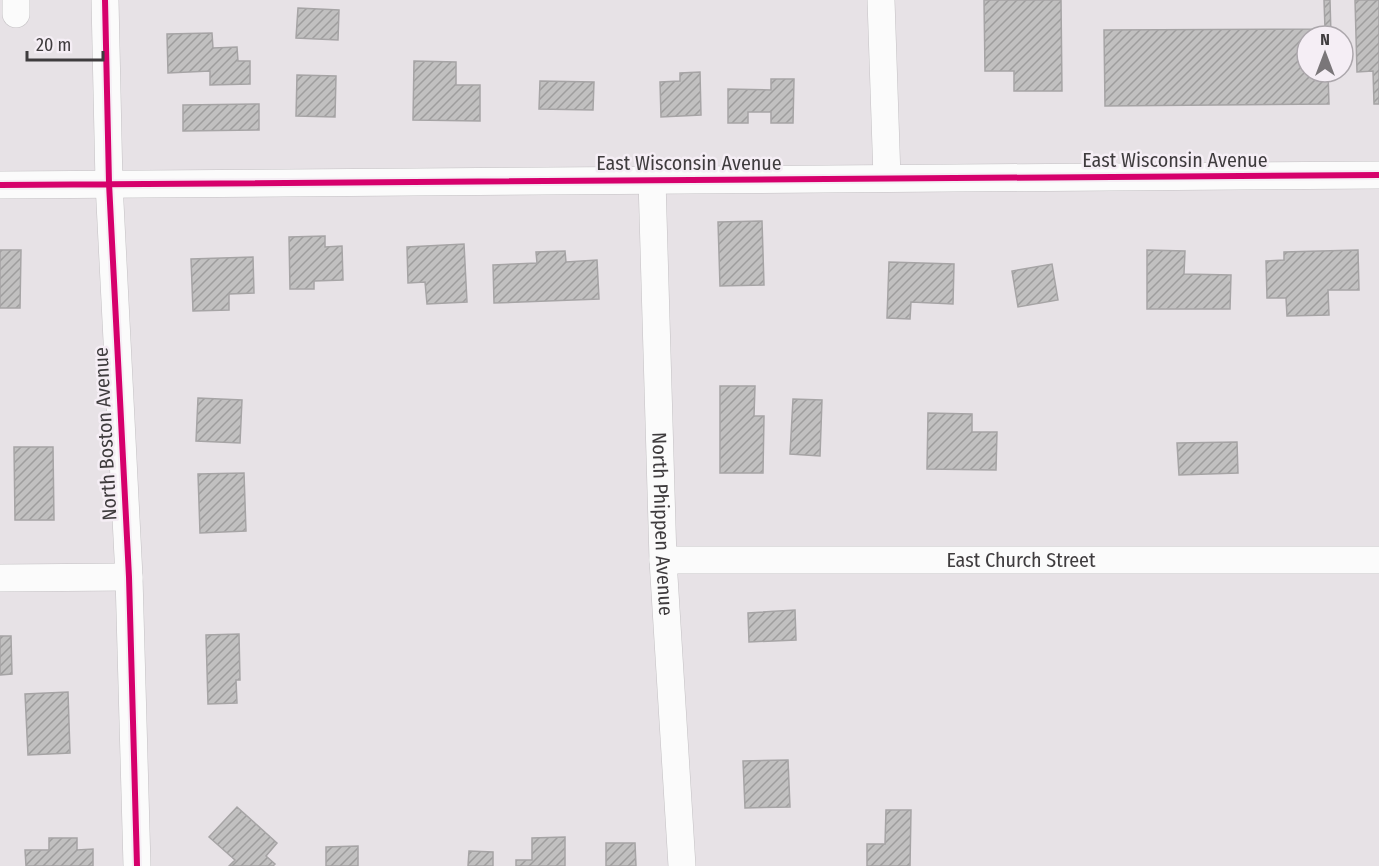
<svg xmlns="http://www.w3.org/2000/svg" width="1379" height="866" viewBox="0 0 1379 866" font-family="'Fira Sans Condensed',sans-serif">
<defs>
<pattern id="building-hatch" width="6" height="6" patternUnits="userSpaceOnUse" patternTransform="scale(1.5)"><rect width="6" height="6" fill="#c1c0c0"/><path d="M-1 1l2-2M0 6l6-6M5 7l2-2" fill="none" stroke="#9e9d9d"/></pattern>
</defs>
<rect width="100%" height="100%" fill="#e7e2e6"/>
<path fill="url(#building-hatch)" stroke="#a6a4a5" stroke-width="1.5" d="M 984,0 L 1061,0 L 1062,91 L 1014,91 L 1014,71 L 985,71 Z
M 1324,0 L 1330,0 L 1331,36 L 1307,36 L 1307,72 L 1331,72 L 1328,72 L 1329,104 L 1105,106 L 1104,30 L 1325,29 Z
M 1355,0 L 1379,0 L 1379,104 L 1374,104 L 1373,71 L 1357,72 Z
M 298,8 L 339,10 L 338,40 L 296,38 Z
M 212,33 L 213,48 L 237,47 L 238,61 L 250,61 L 250,84 L 210,85 L 210,71 L 168,73 L 167,34 Z
M 414,61 L 456,62 L 456,85 L 480,85 L 480,121 L 413,120 Z
M 700,72 L 701,115 L 661,117 L 660,82 L 680,81 L 680,73 Z
M 297,75 L 336,76 L 335,117 L 296,116 Z
M 771,79 L 794,79 L 793,123 L 771,123 L 771,112 L 748,112 L 748,123 L 728,123 L 728,89 L 771,90 Z
M 540,81 L 594,82 L 593,110 L 539,109 Z
M 259,104 L 259,130 L 183,131 L 183,105 Z
M 762,221 L 764,285 L 720,286 L 718,222 Z
M 325,236 L 325,247 L 342,246 L 343,280 L 314,281 L 314,289 L 290,289 L 289,237 Z
M 464,244 L 467,302 L 427,304 L 425,282 L 408,283 L 407,247 Z
M 0,250 L 21,250 L 20,308 L 0,308 Z
M 1147,250 L 1185,251 L 1184,274 L 1231,275 L 1230,309 L 1147,309 Z
M 1358,250 L 1359,290 L 1328,290 L 1329,315 L 1287,316 L 1286,298 L 1267,298 L 1266,261 L 1284,260 L 1284,252 Z
M 565,251 L 566,262 L 597,260 L 599,299 L 494,303 L 493,265 L 537,263 L 536,252 Z
M 253,257 L 254,293 L 229,294 L 229,310 L 193,311 L 191,259 Z
M 889,262 L 954,264 L 953,304 L 911,302 L 910,319 L 887,318 Z
M 1052,264 L 1058,300 L 1018,307 L 1012,271 Z
M 720,386 L 755,386 L 754,416 L 764,416 L 763,473 L 720,473 Z
M 198,398 L 242,400 L 240,443 L 196,441 Z
M 793,399 L 822,400 L 820,456 L 790,454 Z
M 928,413 L 972,414 L 972,432 L 997,432 L 996,470 L 927,469 Z
M 1237,442 L 1238,473 L 1179,475 L 1177,443 Z
M 14,447 L 53,447 L 54,520 L 15,520 Z
M 244,473 L 246,531 L 200,533 L 198,474 Z
M 795,610 L 796,640 L 749,642 L 748,613 Z
M 239,634 L 240,680 L 236,680 L 237,703 L 208,704 L 206,635 Z
M 0,636 L 11,636 L 12,674 L 0,675 Z
M 68,692 L 70,753 L 28,755 L 25,694 Z
M 788,760 L 790,807 L 745,808 L 743,761 Z
M 237,807 L 277,843 L 266,856 L 275,864 L 273,866 L 229,866 L 235,860 L 209,837 Z
M 886,810 L 911,810 L 910,866 L 867,866 L 867,844 L 885,844 Z
M 565,837 L 565,866 L 516,866 L 516,860 L 532,860 L 532,838 Z
M 49,838 L 77,838 L 77,850 L 93,849 L 93,866 L 26,866 L 25,850 L 49,850 Z
M 606,843 L 635,843 L 636,866 L 606,866 Z
M 358,846 L 358,866 L 326,866 L 326,847 Z
M 469,851 L 493,852 L 493,866 L 468,866 Z"/>
<g fill="none" stroke-linecap="round" stroke-linejoin="round">
<g stroke="#c3c0c3" stroke-width="28">
<g id="minor">
<path d="M 16,0 L 16,14"/>
<path d="M 105,0 L 109,183 L 129,577 L 137,866"/>
<path d="M 881,0 L 887,178"/>
<path id="s1" d="M 652,180 L 663,560 L 682,866"/>
<path d="M 0,185 L 1379,175"/>
<path id="s2" d="M 663,560 L 1379,560"/>
<path d="M 0,578 L 129,577"/>
</g>
</g>
<use href="#minor" stroke="#fbfbfb" stroke-width="27"/>
<g stroke="#f5eef5" stroke-width="10">
<path id="cycleway" d="M 105,0 L 109,183 L 129,577 L 137,866
M 0,185 L 1379,175"/>
</g>
<use href="#cycleway" stroke="#d6006c" stroke-width="6"/>
</g>
<g text-anchor="middle" dominant-baseline="central" stroke-width="5" stroke-linejoin="round" paint-order="stroke">
<g font-size="20" fill="#3f3c3e" stroke="#f5eef5">
<text x="1175" y="160">East Wisconsin Avenue</text>
<text x="689" y="163">East Wisconsin Avenue</text>
<text transform="translate(105 434) rotate(-93)">North Boston Avenue</text>
<text stroke="none"><textPath href="#s1" startOffset="344">North Phippen Avenue</textPath></text>
<text stroke="none"><textPath href="#s2" startOffset="358">East Church Street</textPath></text>
</g>
</g>
<g transform="translate(1325 54)"><circle r="28" fill="#f5eef5" stroke="#aca7ac" stroke-width="1.5"/>
<path d="M0-4.5L10 22L0 15L-10 22Z" fill="#7a7679"/>
<text y="-9" font-size="16" font-weight="bold" text-anchor="middle" fill="#3f3c3e">N</text>
</g>
<path d="M27 51v9h76v-9" fill="none" stroke="#3f3c3e" stroke-width="3"/>
<text x="36" y="51" font-size="18" fill="#3f3c3e" stroke="#f5eef5" stroke-width="4.5" paint-order="stroke">20 m</text>
</svg>
